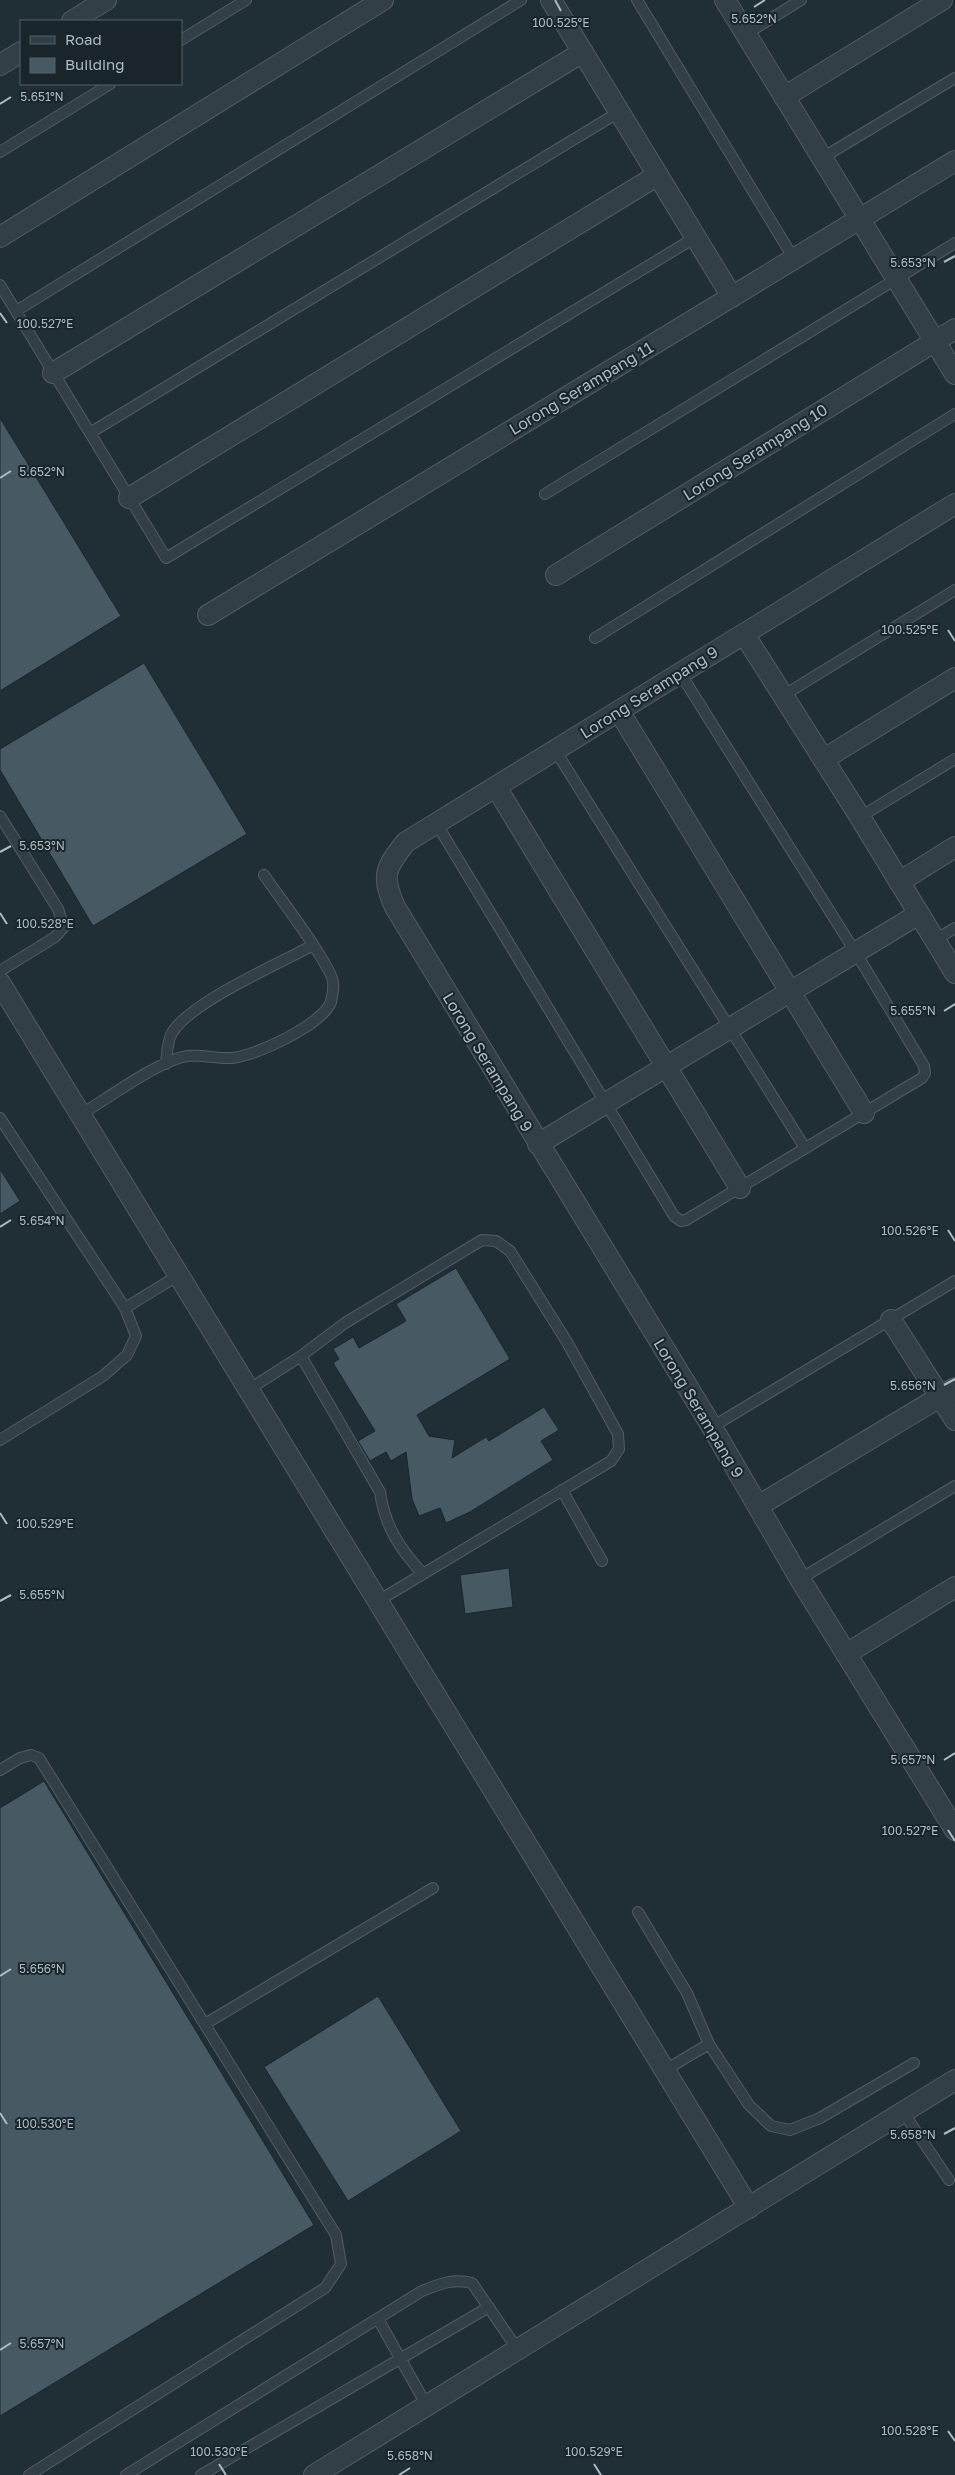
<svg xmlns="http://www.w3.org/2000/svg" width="955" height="2475" viewBox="0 0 955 2475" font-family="'Golos Text',sans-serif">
<rect width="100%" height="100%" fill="#202e36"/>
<path fill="#475963" stroke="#1a262e" d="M 0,418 L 121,616 L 0,691 Z
M 144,663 L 247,834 L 93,926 L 0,770 L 0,749 Z
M 0,1169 L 20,1201 L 0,1214 Z
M 456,1268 L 510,1359 L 417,1415 L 429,1436 L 455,1440 L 452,1458 L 486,1437 L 489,1441 L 544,1407 L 559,1430 L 541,1441 L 553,1460 L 470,1512 L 446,1523 L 440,1508 L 419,1516 L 412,1499 L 406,1452 L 391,1461 L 386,1452 L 370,1461 L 358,1441 L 375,1431 L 333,1363 L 339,1359 L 333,1349 L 353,1337 L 359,1348 L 406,1321 L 396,1304 Z
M 509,1568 L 513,1607 L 465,1614 L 460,1575 Z
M 44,1781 L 314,2225 L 0,2416 L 0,1808 Z
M 378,1996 L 461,2131 L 348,2201 L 264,2067 Z"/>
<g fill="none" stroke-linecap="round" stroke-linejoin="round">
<g stroke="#505d65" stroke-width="12">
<path id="service" d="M 637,0 L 794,259
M 746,34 L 801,0
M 181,40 L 246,0
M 0,152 L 110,84
M 822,158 L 955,78
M 0,285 L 166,558 L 696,237
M 16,311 L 521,0
M 90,433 L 619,112
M 545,494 L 955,243
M 595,638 L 955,414
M 784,695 L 955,590
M 555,750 L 805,1148
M 0,816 L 58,909 L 64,927 L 55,937 L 0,971
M 860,817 L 955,759
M 436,823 L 674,1216 L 681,1221 L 686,1220 L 922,1078 L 925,1073 L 924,1066 L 856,953 L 680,673
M 935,940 L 955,928
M 166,1064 C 167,1055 167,1041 172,1033 C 190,1002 279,964 313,945
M 80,1115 C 108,1098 153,1065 182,1057 C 199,1053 214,1059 231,1058 C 254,1057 322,1025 331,1002 C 332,997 334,988 333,983 C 333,967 276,893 264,875
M 0,1118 L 125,1308 L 179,1275
M 301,1356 L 380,1492 C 385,1527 400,1549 423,1574
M 248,1390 L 301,1356 L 345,1323 L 482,1240 L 496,1241 L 510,1251 L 567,1342 L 618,1434 L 619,1449 L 611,1461 L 378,1601
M 712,1427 L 955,1281
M 0,1440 L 103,1376 L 127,1355 L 136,1336 L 125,1308
M 562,1490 L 602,1561
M 800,1579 L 955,1486
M 0,1770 L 20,1758 L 31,1755 L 39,1758 L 336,2235 L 341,2264 L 325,2288 L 29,2475
M 638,1912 L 687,1993 L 709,2044
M 205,2024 L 433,1888
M 665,2070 L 709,2044 L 749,2105 L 771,2126 L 790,2130 L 820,2118 L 914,2063
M 903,2112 L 949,2180
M 378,2319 L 427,2406
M 126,2475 L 422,2291 C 439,2284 454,2278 472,2283 L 518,2350
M 201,2475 L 489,2307"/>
</g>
<g stroke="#505d65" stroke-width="22">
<path id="minor" d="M 551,0 L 732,297
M 725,0 L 955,374
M 72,21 L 106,0
M 0,65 L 21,52
M 784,97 L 942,0
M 0,237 L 383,0
M 53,373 L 583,52
M 129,498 L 658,175
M 955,504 L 406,842 C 385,868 381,876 395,907 L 712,1427 L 800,1579 L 955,1830
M 556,575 L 955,329
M 208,615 L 955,161
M 744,634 L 860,817 L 955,973
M 619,711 L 864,1113
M 824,759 L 955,678
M 496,787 L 740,1188
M 899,882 L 955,847
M 0,983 L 749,2208
M 538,1144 L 919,914
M 891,1320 L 955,1420
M 758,1506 L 955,1388
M 846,1654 L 955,1587
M 314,2475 L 955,2080"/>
</g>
<use href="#service" stroke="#333f47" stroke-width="10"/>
<use href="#minor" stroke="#333f47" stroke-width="20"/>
</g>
<path fill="none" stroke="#adbbc4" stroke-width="2" d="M 555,0 L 561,11M 754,7 L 765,0M 0,104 L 11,97M 944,262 L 955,256M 0,313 L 7,323M 0,478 L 11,471M 948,630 L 955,641M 0,852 L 11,846M 0,913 L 7,924M 944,1011 L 955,1004M 0,1227 L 11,1220M 948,1230 L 955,1241M 944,1385 L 955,1379M 0,1513 L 7,1524M 0,1601 L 11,1595M 944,1760 L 955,1753M 948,1830 L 955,1841M 0,1976 L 11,1969M 0,2113 L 7,2124M 944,2134 L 955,2128M 0,2350 L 11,2343M 948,2431 L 955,2441M 219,2464 L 226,2475M 594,2464 L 601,2475M 399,2475 L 410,2468"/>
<g text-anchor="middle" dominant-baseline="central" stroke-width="4" stroke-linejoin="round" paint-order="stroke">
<g font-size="16" fill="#adbbc4" stroke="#19242b">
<text transform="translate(581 388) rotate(-31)">Lorong Serampang 11</text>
<text transform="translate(755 452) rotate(-32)">Lorong Serampang 10</text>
<text transform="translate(649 692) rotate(-32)">Lorong Serampang 9</text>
<text transform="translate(488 1062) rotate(59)">Lorong Serampang 9</text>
<text transform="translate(699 1408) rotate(59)">Lorong Serampang 9</text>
</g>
</g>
<g font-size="12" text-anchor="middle" fill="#adbbc4" stroke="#19242b" stroke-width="4" stroke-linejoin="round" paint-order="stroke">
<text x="754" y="23">5.652°N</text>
<text x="561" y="27">100.525°E</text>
<text x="42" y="101">5.651°N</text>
<text x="913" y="267">5.653°N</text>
<text x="45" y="328">100.527°E</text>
<text x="42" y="476">5.652°N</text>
<text x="910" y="634">100.525°E</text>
<text x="42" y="850">5.653°N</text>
<text x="45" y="928">100.528°E</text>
<text x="913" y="1015">5.655°N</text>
<text x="42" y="1225">5.654°N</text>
<text x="910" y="1235">100.526°E</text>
<text x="913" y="1390">5.656°N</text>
<text x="45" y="1528">100.529°E</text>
<text x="42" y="1599">5.655°N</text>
<text x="913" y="1764">5.657°N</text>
<text x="910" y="1835">100.527°E</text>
<text x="42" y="1973">5.656°N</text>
<text x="45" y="2128">100.530°E</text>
<text x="913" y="2139">5.658°N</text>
<text x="42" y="2348">5.657°N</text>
<text x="910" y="2435">100.528°E</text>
<text x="219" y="2456">100.530°E</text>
<text x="594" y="2456">100.529°E</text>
<text x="410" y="2460">5.658°N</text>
</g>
<rect x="20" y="20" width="162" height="65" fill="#19242b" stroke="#546068"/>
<rect x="30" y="36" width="25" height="8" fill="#333f47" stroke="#546068"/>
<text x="65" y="45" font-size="15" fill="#adbbc4">Road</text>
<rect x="30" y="58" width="25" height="15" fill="#475963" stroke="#546068"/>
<text x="65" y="70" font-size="15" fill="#adbbc4">Building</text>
</svg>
